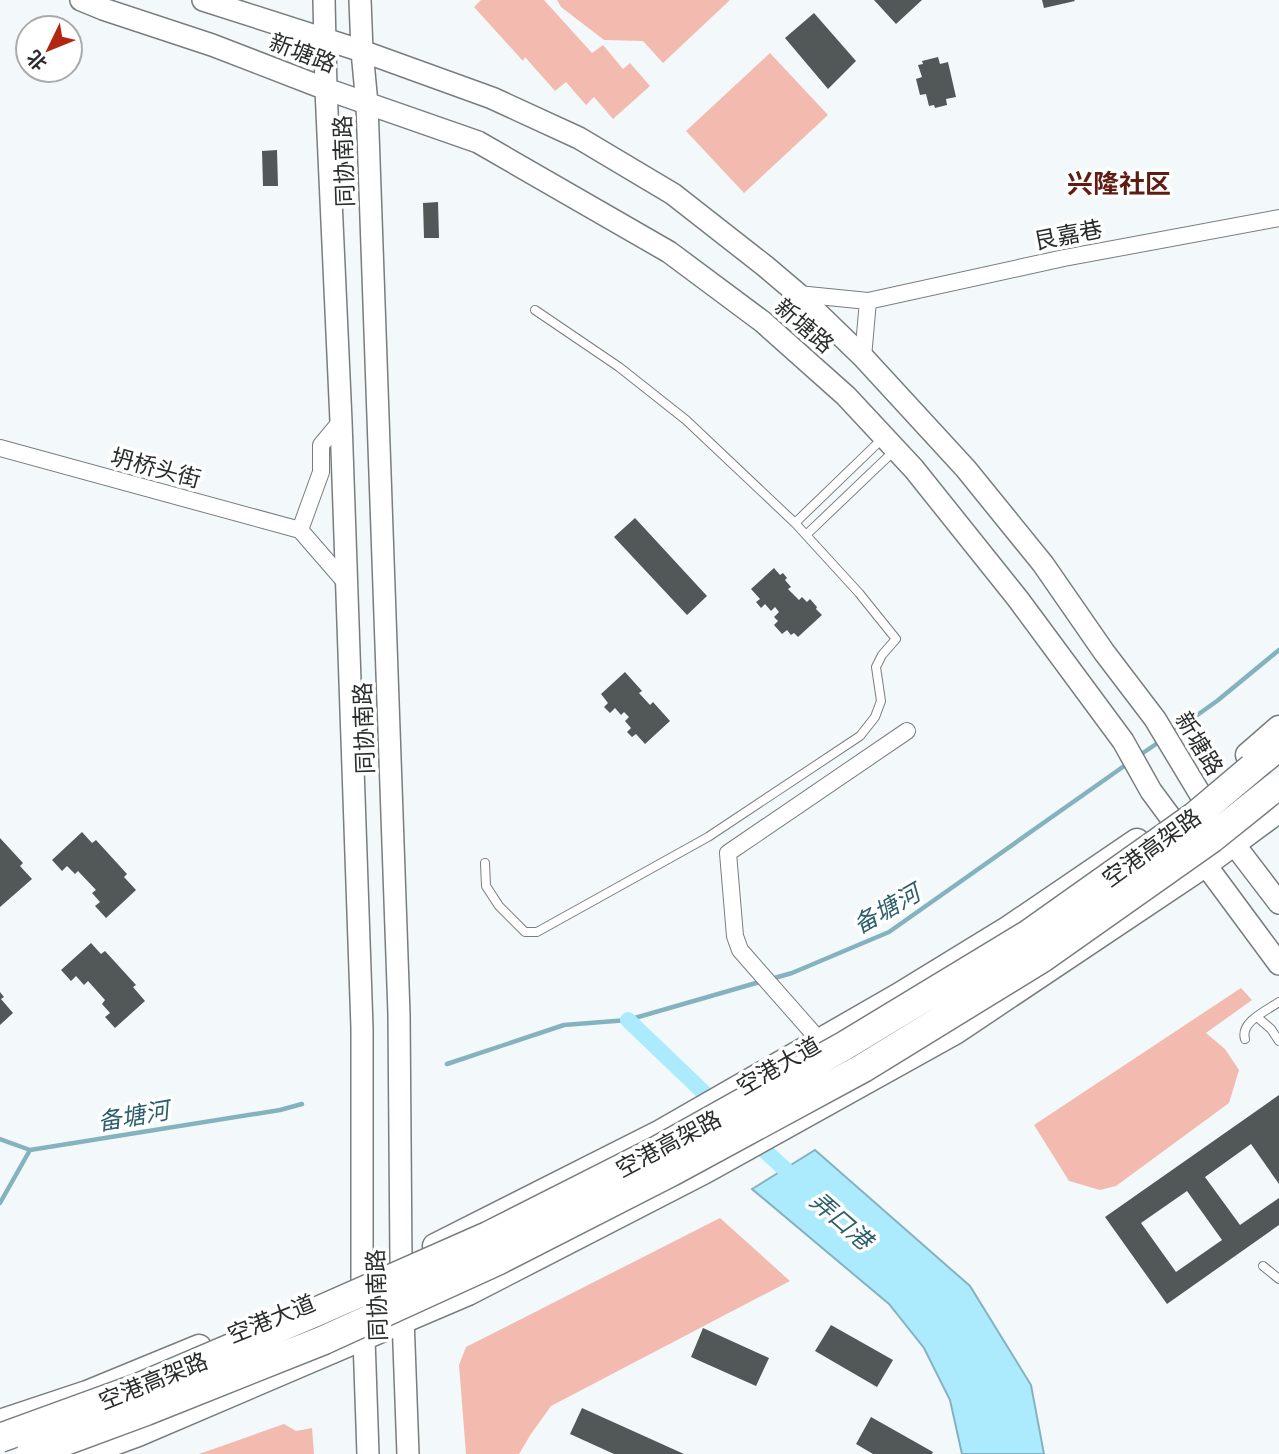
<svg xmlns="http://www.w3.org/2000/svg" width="1279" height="1454" viewBox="0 0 1279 1454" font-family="Barlow,'Noto Sans SC',sans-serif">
<rect width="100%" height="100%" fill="#f3f9fa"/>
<path fill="#f3bab0" d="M 481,0 L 544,0 L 592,53 L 603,45 L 623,69 L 630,63 L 650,86 L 613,119 L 594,97 L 586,105 L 566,82 L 555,91 L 525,57 L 523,61 L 474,7 Z
M 557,0 L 730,0 L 663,63 L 643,41 L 604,40 L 561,7 Z
M 770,53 L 828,115 L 744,193 L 686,131 Z
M 1241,988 L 1252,1000 L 1206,1033 L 1225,1049 L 1239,1070 L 1229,1103 L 1116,1186 L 1100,1190 L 1069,1181 L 1034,1125 Z
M 720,1218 L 790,1281 L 551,1406 L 531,1434 L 519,1454 L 466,1454 L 459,1365 L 466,1347 Z
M 284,1424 L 296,1431 L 312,1428 L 314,1454 L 199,1454 Z"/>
<path fill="#acebfd" stroke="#85b2bf" stroke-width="2" d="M 815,1150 L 970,1286 L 1031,1385 L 1044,1454 L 962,1454 L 950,1400 L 924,1348 L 889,1304 L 752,1189 Z"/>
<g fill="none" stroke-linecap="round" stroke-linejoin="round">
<path stroke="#85b2bf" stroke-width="4.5" d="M 1172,733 L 1217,701 L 1279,650
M 1137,757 L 1162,740
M 771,979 L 792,973 L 889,932 L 1127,764
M 447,1064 L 564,1025 L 628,1020 L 763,981
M 0,1139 L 30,1150 L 280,1110 L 302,1104
M 0,1203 L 30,1150"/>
<path stroke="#acebfd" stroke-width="16" d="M 628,1020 L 720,1108
M 751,1138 L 799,1182"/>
</g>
<path fill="#525758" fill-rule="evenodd" d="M 874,0 L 922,0 L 896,24 Z
M 1042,0 L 1074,0 L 1075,1 L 1044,8 Z
M 814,13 L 856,61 L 828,89 L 785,38 Z
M 938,57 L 940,64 L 948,62 L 956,97 L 946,99 L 947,105 L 935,108 L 934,105 L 929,106 L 926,94 L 920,95 L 916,79 L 922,77 L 918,65 L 923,64 L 922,61 Z
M 277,150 L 278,186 L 263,186 L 262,151 Z
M 438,202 L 439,238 L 424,238 L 423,203 Z
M 635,518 L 707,596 L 687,615 L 614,537 Z
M 774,568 L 780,575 L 783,573 L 787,578 L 785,580 L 791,587 L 788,589 L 799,600 L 802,597 L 807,602 L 810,599 L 817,607 L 816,609 L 822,615 L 798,637 L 794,633 L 791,635 L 787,630 L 782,634 L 774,625 L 778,621 L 774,617 L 779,612 L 775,607 L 771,611 L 765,604 L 761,608 L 756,602 L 760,599 L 751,589 Z
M 625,672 L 642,691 L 639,693 L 650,705 L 653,702 L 670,721 L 645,744 L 636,734 L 632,737 L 627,732 L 631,728 L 625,721 L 629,717 L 624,712 L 621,715 L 615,708 L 610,713 L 604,707 L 608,703 L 601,694 Z
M 82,832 L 92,843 L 96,840 L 127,874 L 124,877 L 136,890 L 106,918 L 95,906 L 100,902 L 92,893 L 96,890 L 78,871 L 75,874 L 67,866 L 62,871 L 52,860 Z
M 0,838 L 23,863 L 20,866 L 32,879 L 0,907 Z
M 91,943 L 101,954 L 105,951 L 136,985 L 133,987 L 145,1001 L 115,1028 L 105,1017 L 110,1013 L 102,1004 L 105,1000 L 88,981 L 84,985 L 76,976 L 71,981 L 61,970 Z
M 0,992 L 4,997 L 1,999 L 13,1013 L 0,1025 Z
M 1279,1095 L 1279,1184 L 1251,1144 L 1205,1177 L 1240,1225 L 1279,1198 L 1279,1225 L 1167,1304 L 1105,1217 ZM 1187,1191 L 1222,1240 L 1176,1272 L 1141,1223 Z
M 831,1325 L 893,1360 L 877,1387 L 815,1351 Z
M 703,1328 L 769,1358 L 756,1386 L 691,1357 Z
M 582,1408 L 684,1454 L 614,1454 L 570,1434 Z
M 871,1417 L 933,1452 L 932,1454 L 873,1454 L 856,1444 Z"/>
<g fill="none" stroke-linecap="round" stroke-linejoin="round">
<g stroke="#787d7e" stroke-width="10">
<path id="lane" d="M 795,523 L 883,438
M 806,535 L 895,450
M 485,863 L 486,886 L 499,906 L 525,932 L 537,932 L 708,837 L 860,736 L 875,717 L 881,701 L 876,667 L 882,655 L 896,639 L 859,593 L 795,523 L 686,420 L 619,367 L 535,310
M 1257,1017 L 1271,1029 L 1279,1041
M 1245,1039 C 1240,1022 1266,1011 1279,1002
M 1263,1266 L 1279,1279"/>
</g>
<g stroke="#787d7e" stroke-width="18">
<path id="street" d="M 798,294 L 868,301 L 1064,258 L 1279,218
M 863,357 L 868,301
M 0,448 L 300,530 L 346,583
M 300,530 L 321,472 L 321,445 L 341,421
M 820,1041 L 740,950 L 735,936 L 728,853 L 907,731"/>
</g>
<g stroke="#787d7e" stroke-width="24">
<path id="secondary" d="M 81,0 L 103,9 L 212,45 L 326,89 L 478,142 L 669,252 L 763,322 L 846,396 L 914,469 L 1018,599 L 1123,741 L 1151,791 L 1279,964
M 203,0 L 362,51 L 492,98 L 579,138 L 673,194 L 765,266 L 798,294 L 863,357 L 966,469 L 1043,564 L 1104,652 L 1155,719 L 1217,822 L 1279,903
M 324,0 L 326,89 L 341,421 L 362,1028 L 362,1281 L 368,1454
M 360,0 L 362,51 L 367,104 L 399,1014 L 401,1263 L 408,1454"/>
</g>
<g stroke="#787d7e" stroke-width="27">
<path id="primary" d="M 1248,755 L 1279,728
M 435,1246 L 661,1132 L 898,996 L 1009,928 L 1137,841
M 0,1422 L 87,1393 L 199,1347
M 84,1454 L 138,1434 L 468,1293 L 705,1171 L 955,1032 L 1203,866 L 1279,810"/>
</g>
<g stroke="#787d7e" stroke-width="31">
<path id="highway" d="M 1252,768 L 1279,746"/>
</g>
<use href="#lane" stroke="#fff" stroke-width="8"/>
<use href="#street" stroke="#fff" stroke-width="16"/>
<use href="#secondary" stroke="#fff" stroke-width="21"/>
<use href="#primary" stroke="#fff" stroke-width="24"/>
<use href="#highway" stroke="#fff" stroke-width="28"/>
<g stroke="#787d7e" stroke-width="31" stroke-linecap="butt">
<path id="highway-bridge" d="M 0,1438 L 140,1387 L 318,1311 L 488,1236 L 658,1150 L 844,1046 L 1029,934 L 1194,817 L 1252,768
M 30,1454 L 146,1411 L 324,1340 L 497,1261 L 671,1172 L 863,1068 L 1042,958 L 1212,838 L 1273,789"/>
</g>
<use href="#highway-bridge" stroke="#fff" stroke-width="28"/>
</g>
<g text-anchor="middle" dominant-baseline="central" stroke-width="7" stroke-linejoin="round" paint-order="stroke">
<g font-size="23" fill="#2b2d2d" stroke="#fff">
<text transform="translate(303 52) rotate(21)">新塘路</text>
<text transform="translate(343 161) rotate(-92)">同协南路</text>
<text transform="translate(1068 234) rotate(-11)">艮嘉巷</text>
<text transform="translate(805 325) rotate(41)">新塘路</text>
<text transform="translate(156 467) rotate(15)">坍桥头街</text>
<text transform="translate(363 728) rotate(-92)">同协南路</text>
<text transform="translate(1200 743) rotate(59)">新塘路</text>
<text transform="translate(1151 847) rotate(-36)">空港高架路</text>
<text transform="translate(778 1065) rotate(-30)">空港大道</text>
<text transform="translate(668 1143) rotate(-28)">空港高架路</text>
<text transform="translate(376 1295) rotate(-92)">同协南路</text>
<text transform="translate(271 1318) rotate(-22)">空港大道</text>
<text transform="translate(153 1380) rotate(-22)">空港高架路</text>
</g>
<g font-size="24" font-style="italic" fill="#2e5f6c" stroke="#fff">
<text transform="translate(886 908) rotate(-30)">备塘河</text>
<text transform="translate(133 1115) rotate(-10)">备塘河</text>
<text transform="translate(842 1220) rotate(41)">弄口港</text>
</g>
<g font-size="26" font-weight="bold" fill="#5f1c12" stroke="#fff">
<text x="1119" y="182">兴隆社区</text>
</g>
</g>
<g transform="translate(49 49) rotate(227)"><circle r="33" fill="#ffffff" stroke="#aaabab" stroke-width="2"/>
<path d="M0-5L12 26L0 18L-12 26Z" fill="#b32614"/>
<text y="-10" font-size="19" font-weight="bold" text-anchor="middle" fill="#2b2d2d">北</text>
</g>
</svg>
